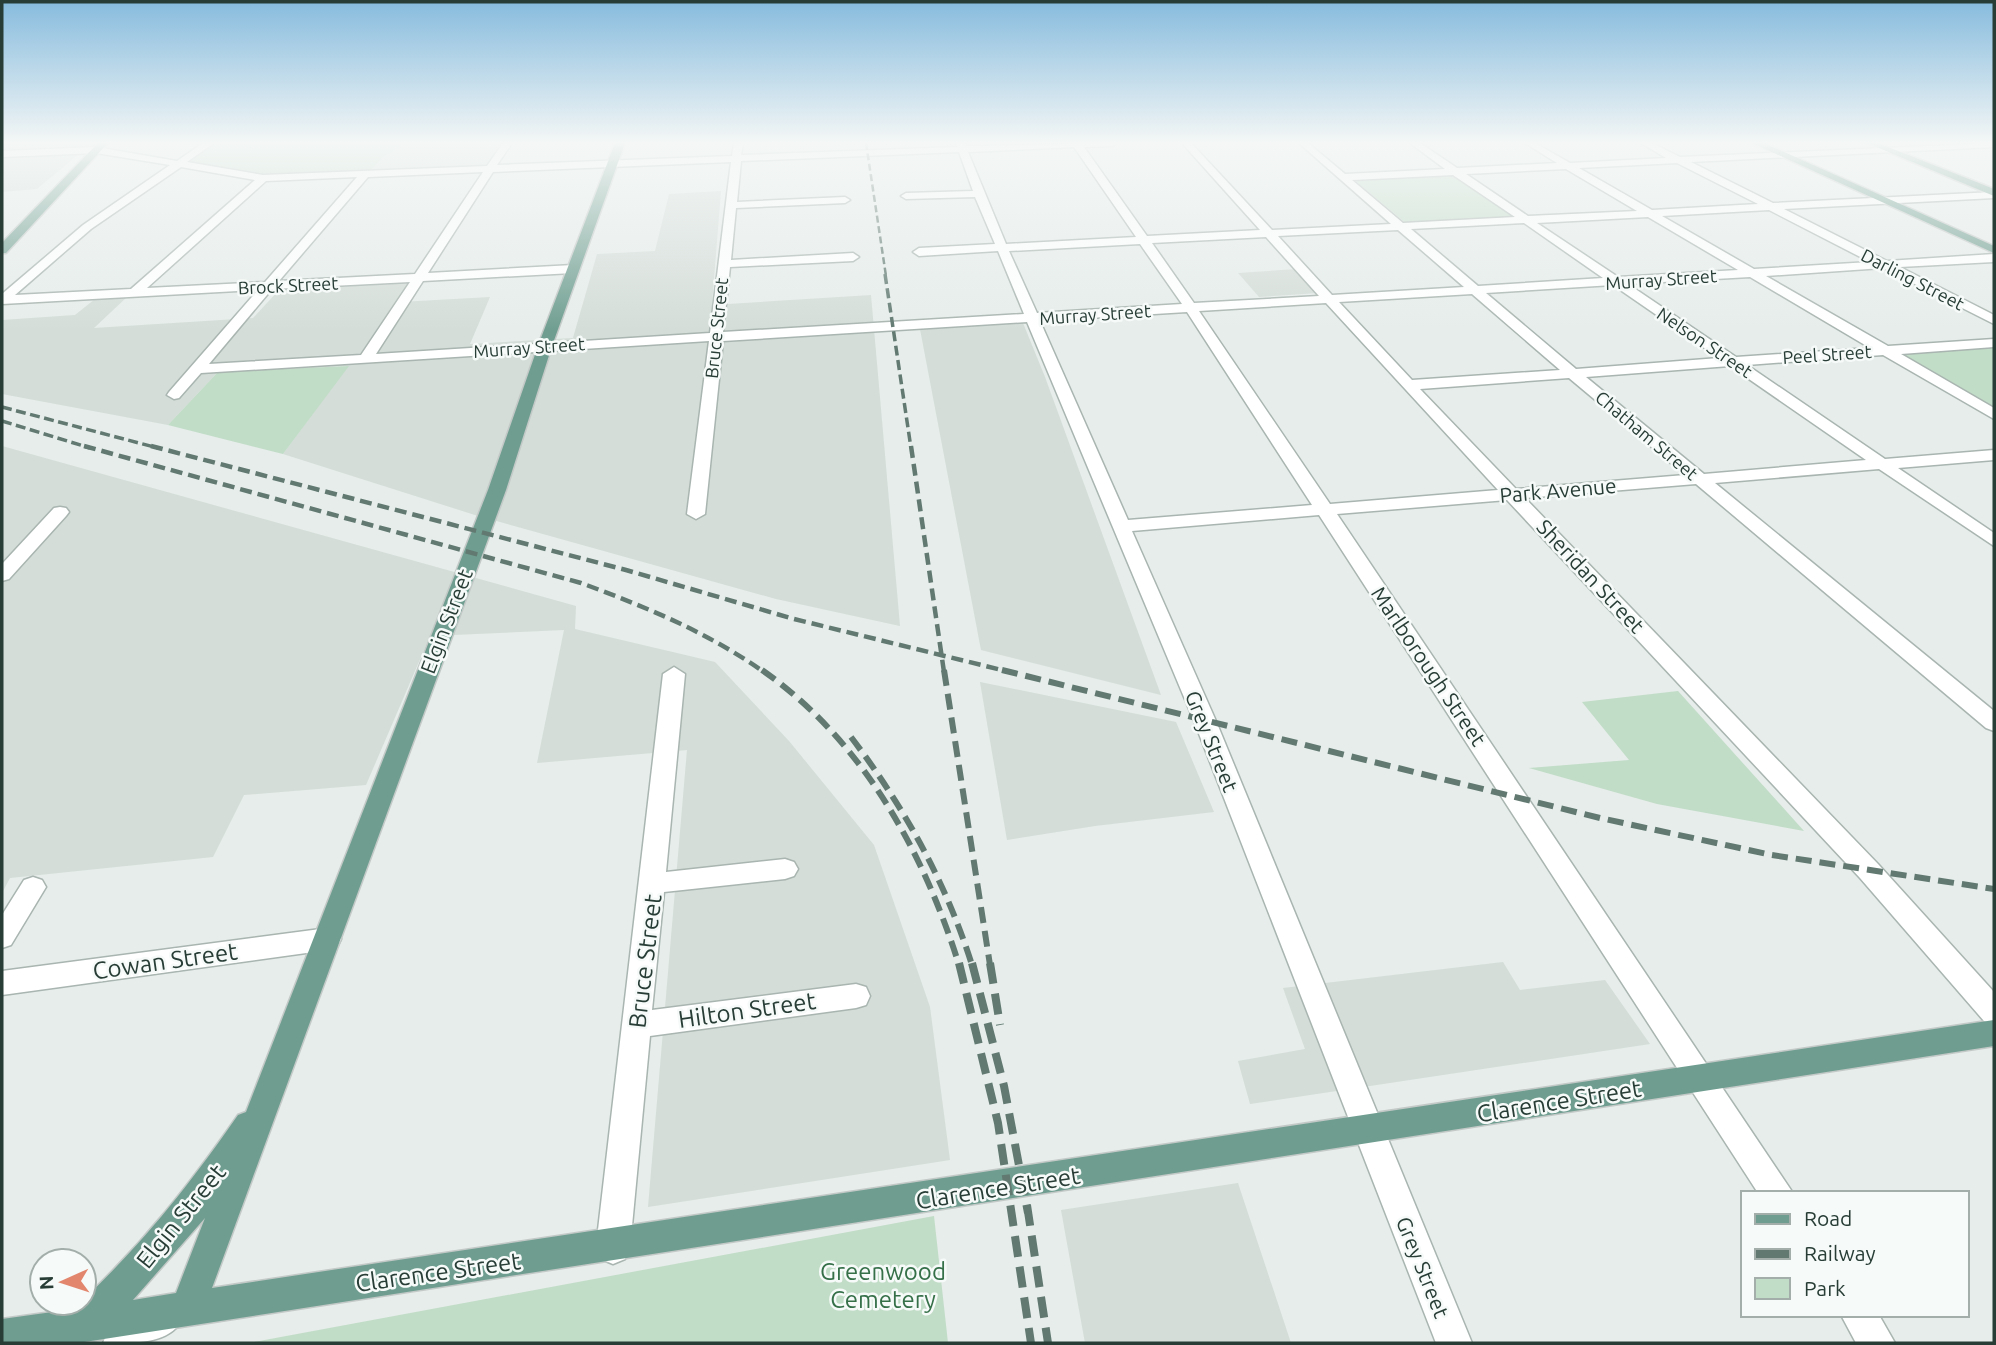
<svg xmlns="http://www.w3.org/2000/svg" width="1996" height="1345" viewBox="0 0 1996 1345" font-family="Ubuntu,sans-serif">
<rect width="100%" height="100%" fill="#e6edea"/>
<path fill="#d4ddd8" d="M 2,143 L 92,143 L 37,189 L 2,192 Z
M 406,143 L 502,143 L 488,165 L 371,170 L 382,158 Z
M 721,191 L 712,305 L 871,295 L 900,626 L 776,599 L 475,515 L 283,454 L 348,366 L 218,372 L 168,425 L 2,394 L 2,320 L 75,315 L 95,299 L 127,297 L 94,328 L 253,318 L 279,290 L 412,283 L 400,302 L 490,297 L 470,344 L 573,338 L 597,254 L 655,251 L 669,194 Z
M 1296,269 L 1319,293 L 1259,297 L 1238,273 Z
M 1023,323 L 1045,377 L 1161,695 L 981,650 L 920,329 Z
M 2,446 L 576,606 L 575,629 L 715,662 L 789,741 L 874,845 L 930,1007 L 950,1160 L 648,1207 L 687,750 L 537,763 L 564,630 L 430,636 L 366,785 L 244,795 L 213,857 L 10,878 L 2,893 Z
M 980,682 L 1176,722 L 1214,812 L 1095,826 L 1007,840 Z
M 1503,962 L 1520,990 L 1605,980 L 1650,1044 L 1250,1104 L 1238,1061 L 1305,1049 L 1283,988 Z
M 1238,1183 L 1291,1343 L 1085,1343 L 1061,1210 Z"/>
<path fill="#c1dcc7" d="M 211,143 L 406,143 L 382,158 L 371,170 L 262,175 L 185,161 Z
M 1452,174 L 1516,218 L 1407,224 L 1352,178 Z
M 1994,343 L 1994,407 L 1983,408 L 1883,350 Z
M 349,366 L 283,454 L 168,425 L 218,372 Z
M 1678,691 L 1804,831 L 1657,804 L 1529,768 L 1629,760 L 1582,702 Z
M 934,1216 L 948,1343 L 249,1343 Z"/>
<g fill="none" stroke-linecap="round" stroke-linejoin="round">
<g stroke="#a9b5b0" stroke-width="3">
<path id="minor" d="M 203,143 L 214,143 L 187,162 L 263,175 L 487,166 L 503,143 L 512,143 L 497,165 L 732,156 L 734,143 L 743,143 L 741,155 L 957,147 L 956,143 L 964,143 L 966,146 L 1117,143 L 1113,146 L 1084,147 L 1147,236 L 1260,230 L 1182,143 L 1191,143 L 1272,230 L 1391,224 L 1299,143 L 1308,143 L 1345,174 L 1445,169 L 1410,143 L 1420,143 L 1457,168 L 1557,163 L 1525,143 L 1535,143 L 1570,163 L 1666,158 L 1641,143 L 1652,143 L 1680,157 L 1994,143 L 1994,147 L 1691,162 L 1773,203 L 1994,192 L 1994,198 L 1784,209 L 1887,261 L 1994,254 L 1994,262 L 1900,267 L 1994,315 L 1994,324 L 1883,268 L 1766,276 L 1888,346 L 1994,339 L 1994,347 L 1901,354 L 1994,408 L 1994,419 L 1883,355 L 1747,365 L 1885,459 L 1994,450 L 1994,460 L 1898,468 L 1994,533 L 1994,546 L 1879,469 L 1715,483 L 1994,711 L 1994,731 L 1986,728 L 1696,484 L 1525,498 L 1878,864 L 1994,992 L 1994,1024 L 1984,1021 L 1860,878 L 1507,500 L 1337,514 L 1793,1193 L 1758,1193 L 1319,515 L 1132,531 L 1216,721 L 1472,1343 L 1436,1343 L 1194,721 L 1027,322 L 723,341 L 705,514 L 696,519 L 687,514 L 709,341 L 201,373 L 179,398 L 174,399 L 167,395 L 169,392 L 258,290 L 2,304 L 2,294 L 83,225 L 170,165 L 96,153 L 2,157 L 2,151 L 96,147 L 177,161 ZM 1074,147 L 1136,237 L 1006,244 L 968,152 ZM 959,152 L 973,191 L 906,193 L 901,196 L 906,199 L 975,197 L 995,244 L 919,248 L 913,252 L 919,256 L 998,251 L 1024,314 L 723,332 L 730,267 L 853,261 L 859,257 L 853,253 L 731,260 L 736,208 L 845,203 L 850,200 L 845,197 L 737,202 L 741,161 ZM 731,162 L 710,333 L 376,354 L 423,281 L 573,273 L 579,269 L 573,265 L 428,273 L 493,172 ZM 1677,163 L 1758,204 L 1652,210 L 1579,168 ZM 181,167 L 255,180 L 131,289 L 15,295 L 91,229 ZM 1566,169 L 1637,211 L 1528,216 L 1466,174 ZM 483,172 L 415,274 L 279,281 L 368,177 ZM 1453,175 L 1515,217 L 1403,223 L 1352,180 ZM 357,177 L 265,282 L 147,288 L 266,181 ZM 1769,210 L 1870,262 L 1754,269 L 1662,216 ZM 1648,217 L 1738,270 L 1618,277 L 1537,223 ZM 1524,223 L 1603,278 L 1478,286 L 1411,229 ZM 1398,230 L 1464,287 L 1332,295 L 1278,236 ZM 1266,237 L 1319,296 L 1194,303 L 1152,243 ZM 1140,244 L 1182,304 L 1037,313 L 1009,251 ZM 1750,277 L 1870,348 L 1736,357 L 1628,284 ZM 410,282 L 361,355 L 209,364 L 272,289 ZM 1613,285 L 1719,358 L 1576,369 L 1486,293 ZM 1472,294 L 1560,370 L 1412,380 L 1339,302 ZM 1326,303 L 1498,490 L 1330,504 L 1199,311 ZM 1187,312 L 1312,505 L 1128,520 L 1040,321 ZM 1730,366 L 1866,460 L 1704,474 L 1586,377 ZM 1569,378 L 1685,475 L 1516,489 L 1420,389 Z
M 60,507 L 66,508 L 69,512 L 66,516 L 9,579 L 2,581 L 2,564 L 54,508 Z
M 674,667 L 685,674 L 666,872 L 785,859 L 794,862 L 798,869 L 794,876 L 785,879 L 664,892 L 652,1010 L 856,984 L 866,987 L 870,996 L 866,1005 L 856,1008 L 650,1036 L 630,1247 L 625,1259 L 613,1264 L 601,1259 L 596,1247 L 663,674 Z
M 33,877 L 42,880 L 46,887 L 11,945 L 2,948 L 2,915 L 24,880 Z
M 328,928 L 337,931 L 341,939 L 337,947 L 328,950 L 2,995 L 2,971 Z
M 163,1303 L 175,1309 L 181,1321 C 168,1345 131,1343 103,1343 L 108,1330 Z
M 1841,1315 L 1879,1315 L 1895,1343 L 1856,1343 Z"/>
</g>
<g stroke="#c3c9c7" stroke-width="3">
<path id="major" d="M 98,143 L 108,143 L 6,253 L 2,253 L 2,243 Z
M 615,143 L 625,143 L 552,346 L 506,490 L 212,1288 L 1994,1020 L 1994,1046 L 78,1343 L 2,1343 L 2,1319 L 74,1309 L 84,1303 L 84,1299 C 145,1241 190,1184 238,1115 L 246,1112 L 488,490 L 538,346 ZM 205,1218 L 176,1293 L 133,1300 Z
M 1752,143 L 1764,143 L 1994,246 L 1994,253 Z
M 1867,143 L 1878,143 L 1994,189 L 1994,196 Z"/>
</g>
<use href="#minor" fill="#fff" fill-rule="evenodd"/>
<use href="#major" fill="#6f9e90" fill-rule="evenodd"/>
<path stroke="#617971" stroke-width="2.5" stroke-dasharray="7 3.5" stroke-linecap="butt" d="M 866,143 L 886,276"/>
<path stroke="#617971" stroke-width="3.5" stroke-dasharray="10 4.5" stroke-linecap="butt" d="M 885,274 L 911,448
M 2,407 L 158,448
M 2,421 L 90,448"/>
<path stroke="#617971" stroke-width="4.5" stroke-dasharray="12 6" stroke-linecap="butt" d="M 84,446 L 581,583 C 646,607 707,632 764,672
M 151,446 L 626,570 L 794,619 L 1010,672
M 911,446 L 944,672"/>
<path stroke="#617971" stroke-width="6" stroke-dasharray="16 8" stroke-linecap="butt" d="M 762,670 C 862,740 923,850 959,965
M 944,670 L 990,965
M 1002,670 L 1600,818 L 1772,855 L 1994,889
M 851,737 C 904,807 945,880 972,965"/>
<path stroke="#617971" stroke-width="8" stroke-dasharray="21 10" stroke-linecap="butt" d="M 959,963 L 998,1123 L 1031,1343
M 972,963 L 1004,1086 L 1028,1213
M 990,963 L 1000,1025
M 1027,1205 L 1048,1343"/>
</g>
<linearGradient id="sky" x2="0" y2="1"><stop stop-color="#86bbdd"/><stop offset="0.43" stop-color="#f4f7f6"/><stop offset="1" stop-color="#f4f7f6" stop-opacity="0"/></linearGradient>
<rect width="1996" height="331" fill="url(#sky)"/>
<g text-anchor="middle" dominant-baseline="central" stroke-width="5" stroke-linejoin="round" paint-order="stroke">
<g font-size="18" fill="#273d36" stroke="#f6faf8">
<text transform="translate(1661 279) rotate(-4)">Murray Street</text>
<text transform="translate(1913 279) rotate(27)">Darling Street</text>
<text transform="translate(288 285) rotate(-3)">Brock Street</text>
<text transform="translate(1095 314) rotate(-4)">Murray Street</text>
<text transform="translate(716 328) rotate(-84)">Bruce Street</text>
<text transform="translate(1705 342) rotate(34)">Nelson Street</text>
<text transform="translate(529 347) rotate(-4)">Murray Street</text>
<text transform="translate(1827 354) rotate(-4)">Peel Street</text>
<text transform="translate(1647 435) rotate(40)">Chatham Street</text>
</g>
<g font-size="21" fill="#273d36" stroke="#f6faf8">
<text transform="translate(1558 490) rotate(-5)">Park Avenue</text>
<text transform="translate(1591 576) rotate(47)">Sheridan Street</text>
<text transform="translate(446 621) rotate(-69)">Elgin Street</text>
<text transform="translate(1429 666) rotate(56)">Marlborough Street</text>
<text transform="translate(1212 741) rotate(68)">Grey Street</text>
<text transform="translate(1423 1267) rotate(68)">Grey Street</text>
</g>
<g font-size="24" fill="#273d36" stroke="#f6faf8">
<text transform="translate(165 961) rotate(-8)">Cowan Street</text>
<text transform="translate(645 961) rotate(-83)">Bruce Street</text>
<text transform="translate(747 1010) rotate(-8)">Hilton Street</text>
<text transform="translate(1559 1101) rotate(-9)">Clarence Street</text>
<text transform="translate(998 1188) rotate(-9)">Clarence Street</text>
<text transform="translate(181 1216) rotate(-51)">Elgin Street</text>
<text transform="translate(438 1272) rotate(-8)">Clarence Street</text>
</g>
<g font-size="24" fill="#357049" stroke="#f6faf8">
<text x="883" y="1271">Greenwood<tspan x="883" dy="28">Cemetery</tspan></text>
</g>
</g>
<rect width="1996" height="1345" fill="none" stroke="#273d36" stroke-width="7"/>
<rect x="1741" y="1191" width="228" height="126" fill="#f6faf8" stroke="#a3aeaa" stroke-width="2"/>
<rect x="1755" y="1214" width="35" height="10" fill="#6f9e90" stroke="#a3aeaa" stroke-width="2"/>
<text x="1804" y="1226" font-size="21" fill="#273d36">Road</text>
<rect x="1755" y="1249" width="35" height="10" fill="#617971" stroke="#a3aeaa" stroke-width="2"/>
<text x="1804" y="1261" font-size="21" fill="#273d36">Railway</text>
<rect x="1755" y="1278" width="35" height="21" fill="#c1dcc7" stroke="#a3aeaa" stroke-width="2"/>
<text x="1804" y="1296" font-size="21" fill="#273d36">Park</text>
<g transform="translate(63 1282) rotate(267)"><circle r="33" fill="#f6faf8" stroke="#a3aeaa" stroke-width="2"/>
<path d="M0-5L12 26L0 18L-12 26Z" fill="#e3866e"/>
<text y="-10" font-size="19" font-weight="bold" text-anchor="middle" fill="#273d36">N</text>
</g>
</svg>
